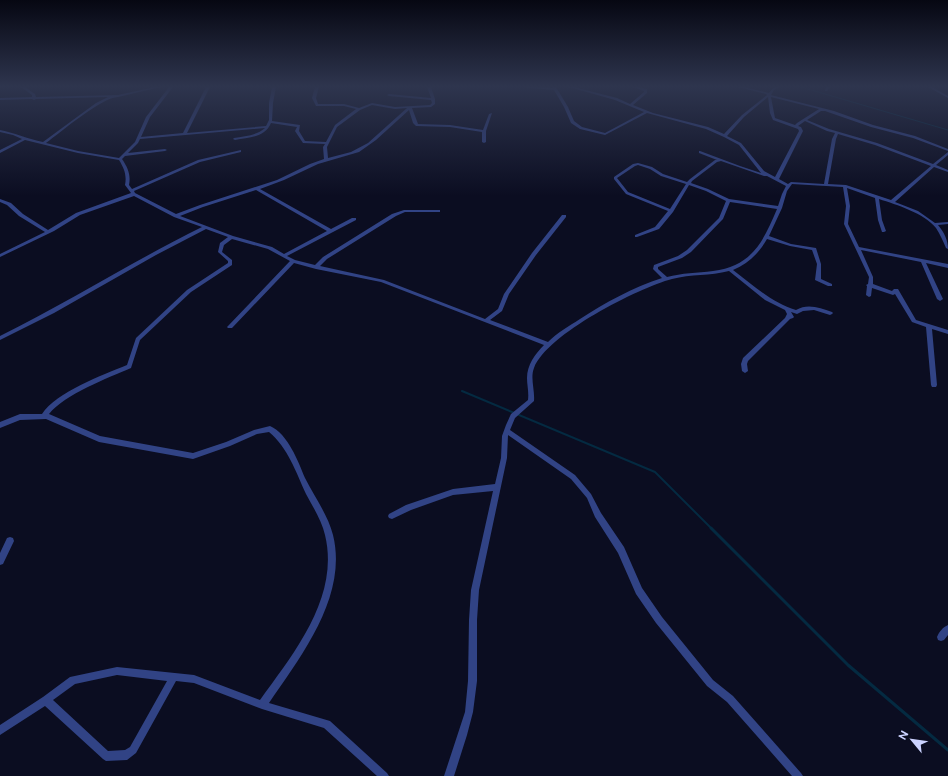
<svg xmlns="http://www.w3.org/2000/svg" width="948" height="776" viewBox="0 0 948 776" font-family="Raleway,sans-serif">
<rect width="100%" height="100%" fill="#0b0d21"/>
<g fill="none" stroke-linecap="round" stroke-linejoin="round">
<path stroke="#042a41" stroke-width="1" d="M 801,87 L 948,130"/>
<path stroke="#042a41" stroke-width="2" d="M 462,391 L 655,472 L 712,529"/>
<path stroke="#042a41" stroke-width="3" d="M 711,528 L 848,665 L 948,750"/>
<path fill="#314385" fill-rule="evenodd" d="M 21,87 L 25,87 L 35,94 L 36,97 L 118,95 L 155,87 L 161,87 L 118,97 C 102,97 61,132 46,143 L 78,151 L 119,158 L 135,142 L 146,117 L 169,87 L 173,87 L 150,117 L 141,137 L 183,133 L 206,87 L 210,87 L 187,133 L 266,126 L 269,120 L 269,103 L 272,87 L 276,87 L 273,103 L 272,121 L 300,125 L 299,131 L 305,141 L 326,142 L 335,125 L 356,109 L 344,106 L 316,106 L 312,98 L 315,87 L 319,87 L 316,98 L 318,104 L 344,104 L 359,108 L 372,103 L 395,107 L 430,105 L 432,103 L 431,100 L 389,96 L 387,95 L 389,94 L 431,98 L 427,87 L 431,87 L 435,99 L 435,104 L 431,107 L 412,108 L 418,124 L 450,125 L 483,130 L 489,114 L 492,113 L 486,131 L 486,142 L 484,143 L 482,142 L 482,132 L 450,127 L 416,126 L 413,123 L 409,110 L 376,140 L 359,152 L 318,164 L 284,180 L 260,189 L 331,229 L 352,218 L 356,218 L 356,220 L 287,256 L 295,260 L 315,265 L 323,257 L 392,214 L 404,210 L 440,210 L 440,212 L 405,212 L 396,216 L 327,259 L 320,266 L 384,280 L 485,319 L 498,309 L 504,294 L 532,253 L 562,215 L 566,215 L 566,217 L 536,255 L 509,294 L 502,311 L 490,320 L 548,342 C 557,333 569,326 580,319 C 605,303 633,287 662,278 L 653,269 L 654,265 L 678,256 L 687,250 L 719,218 L 726,201 L 706,191 L 689,185 L 673,212 L 659,229 L 637,237 L 635,237 L 635,235 L 655,227 L 668,211 L 626,194 L 614,179 L 614,177 L 633,164 L 638,163 L 652,167 L 663,174 L 687,182 L 690,179 L 715,160 L 717,160 L 699,153 L 699,151 L 700,151 L 740,166 L 761,173 L 739,145 L 724,137 L 706,129 L 647,113 L 605,135 L 580,129 L 571,123 L 564,107 L 554,90 L 529,88 L 527,87 L 553,88 L 552,87 L 556,87 L 568,107 L 574,121 L 582,127 L 605,133 L 644,112 L 615,100 L 569,87 L 574,87 L 617,98 L 630,104 L 644,92 L 644,91 L 633,87 L 638,87 L 647,89 L 647,93 L 633,105 L 653,113 L 708,127 L 724,134 L 742,115 L 767,95 L 766,94 L 738,87 L 744,87 L 769,93 C 772,89 773,87 779,87 L 774,90 L 771,95 L 834,111 L 873,125 L 915,136 L 948,149 L 948,151 L 913,138 L 871,127 L 825,111 L 821,111 L 807,120 L 829,129 L 877,143 L 933,164 L 948,152 L 948,155 L 936,165 L 948,170 L 948,172 L 934,167 L 895,202 L 918,211 L 935,223 L 948,222 L 948,224 L 938,225 C 944,232 948,240 948,249 L 946,248 C 943,241 940,234 936,228 C 924,213 897,205 879,199 L 882,220 L 886,231 L 884,232 L 882,232 L 878,220 L 875,198 L 847,188 L 850,206 L 848,224 L 859,247 L 948,264 L 948,268 L 926,263 L 943,299 L 940,301 L 937,299 L 921,262 L 861,250 L 873,277 L 873,284 L 892,291 L 894,289 L 898,289 L 916,320 L 948,330 L 948,334 L 932,329 L 937,385 L 936,387 L 932,387 L 931,385 L 926,327 L 912,322 L 895,294 L 893,295 L 872,288 L 871,296 L 869,297 L 866,295 L 867,286 L 866,285 L 868,284 L 869,277 L 844,224 L 846,206 L 843,187 L 792,184 L 787,191 L 782,208 L 769,236 L 791,244 L 816,248 L 821,264 L 821,279 L 832,284 L 832,286 L 828,286 L 815,280 L 817,264 L 812,250 L 790,246 L 767,239 C 759,253 749,263 733,270 C 753,285 772,303 796,310 C 808,303 820,308 832,312 L 833,313 L 832,314 L 830,315 L 814,310 L 803,311 L 797,314 L 791,312 L 794,317 L 793,318 L 790,319 L 748,361 L 747,364 L 748,371 L 745,373 L 742,371 L 741,364 L 743,358 L 785,318 L 787,314 L 785,310 L 765,300 L 729,271 C 710,276 691,274 672,279 C 638,288 547,334 534,368 C 530,378 535,390 534,401 L 515,418 L 510,430 L 575,475 L 591,494 L 601,513 L 624,547 L 642,588 L 662,617 L 713,680 L 733,696 L 801,773 L 803,776 L 792,776 L 727,702 L 707,686 L 656,623 L 636,594 L 618,553 L 595,517 L 587,498 L 571,479 L 508,435 L 507,458 L 479,590 L 477,620 L 477,681 L 473,712 L 467,735 L 454,776 L 444,776 L 465,712 L 468,681 L 469,620 L 471,590 L 493,491 L 453,495 L 411,510 L 392,519 L 389,518 L 388,516 L 389,514 L 406,505 L 453,489 L 495,484 L 501,458 L 502,436 L 506,425 L 511,414 L 528,400 C 529,392 527,385 527,378 C 527,365 535,354 544,345 L 381,282 L 316,269 L 294,263 L 232,328 L 228,328 L 227,327 L 228,326 L 290,261 L 268,249 L 232,239 L 224,245 L 222,252 L 232,260 L 232,265 L 191,292 L 140,340 L 131,368 C 108,378 65,394 49,414 L 100,436 L 193,453 L 226,442 L 254,430 L 270,426 C 288,434 298,461 305,478 C 314,496 328,515 333,535 C 348,596 302,655 269,703 L 330,721 L 387,773 L 389,776 L 377,776 L 324,728 L 262,709 L 194,683 L 176,681 L 136,753 L 127,760 L 106,761 L 103,759 L 45,706 L 0,735 L 0,725 L 43,697 L 70,677 L 117,667 L 194,675 L 260,700 C 294,653 340,597 325,535 C 322,521 313,507 306,494 C 296,472 288,448 269,432 L 257,434 L 230,446 L 193,459 L 99,442 L 46,419 L 20,420 L 0,428 L 0,422 L 20,414 L 42,414 C 56,392 103,375 127,365 L 136,338 L 187,290 L 228,263 L 228,261 L 218,252 L 220,243 L 228,237 L 206,229 L 156,255 L 54,313 L 0,340 L 0,336 C 69,302 133,261 202,227 L 174,217 L 134,196 L 80,215 L 54,231 L 0,257 L 0,254 L 45,232 L 19,216 L 7,205 L 0,202 L 0,199 L 11,203 L 23,214 L 48,230 L 76,213 L 131,193 L 125,185 C 127,175 124,168 119,160 L 78,153 L 25,140 L 0,153 L 0,150 L 22,139 L 13,135 L 0,132 L 0,130 C 15,133 28,139 43,142 L 96,103 L 108,97 L 36,99 L 34,100 L 32,99 L 0,100 L 0,98 L 32,97 L 32,95 ZM 768,97 L 770,113 L 773,120 L 798,129 L 799,131 L 775,177 L 764,171 L 741,143 L 727,136 L 744,117 ZM 771,97 L 819,109 L 797,123 L 795,125 L 775,118 L 774,113 ZM 372,105 L 395,109 L 407,108 L 368,143 L 351,152 L 328,158 L 327,147 L 337,127 L 360,110 ZM 805,121 L 827,131 L 835,133 L 832,139 L 824,184 L 791,182 L 788,184 L 779,179 L 803,131 L 801,127 L 798,126 ZM 271,123 L 297,127 L 295,131 L 303,143 L 325,144 L 323,147 L 324,159 L 310,164 L 277,180 L 200,205 L 176,214 L 135,193 L 134,191 L 200,162 L 241,152 L 241,150 L 198,160 L 132,189 L 129,185 C 131,175 128,168 122,159 L 125,156 L 165,151 L 167,150 L 165,149 L 128,153 L 138,143 L 140,139 L 265,128 C 256,136 244,136 234,138 L 233,139 L 235,140 C 248,137 265,138 271,123 ZM 838,134 L 875,145 L 931,166 L 891,200 L 846,185 L 828,184 L 836,139 ZM 721,161 L 764,176 L 767,176 L 786,186 L 782,194 L 778,206 L 729,199 L 708,189 L 691,183 L 692,181 L 717,162 ZM 638,165 L 650,169 L 661,176 L 686,184 L 670,209 L 628,192 L 617,178 L 635,166 ZM 256,190 L 327,231 L 284,254 L 272,247 L 233,236 L 180,216 L 203,207 ZM 730,202 L 777,209 C 763,242 752,266 713,271 C 697,273 682,273 667,277 L 658,269 L 658,267 L 682,258 L 691,252 L 723,219 ZM 117,675 L 167,681 L 130,747 L 125,750 L 108,751 L 53,700 L 75,684 Z
M 826,87 L 830,87 L 827,91 L 825,91 Z
M 928,87 L 932,87 L 948,96 L 948,98 Z
M 10,537 L 13,538 L 14,541 L 3,564 L 0,565 L 0,553 L 7,538 Z
M 948,625 L 948,635 L 944,640 L 941,641 L 938,640 L 937,637 C 939,632 943,627 948,625 Z"/>
</g>
<linearGradient id="sky" x2="0" y2="1"><stop stop-color="#060712"/><stop offset="0.44" stop-color="#2e354e"/><stop offset="1" stop-color="#2e354e" stop-opacity="0"/></linearGradient>
<rect width="948" height="196" fill="url(#sky)"/>
<g transform="translate(912 740) rotate(299)" stroke="#0b0d21" stroke-width="3" paint-order="stroke">
<path d="M0-3L7 15L0 10L-7 15Z" fill="#cbd2ff"/>
<text y="-6" font-size="11" font-weight="bold" text-anchor="middle" fill="#cbd2ff">N</text>
</g>
</svg>
